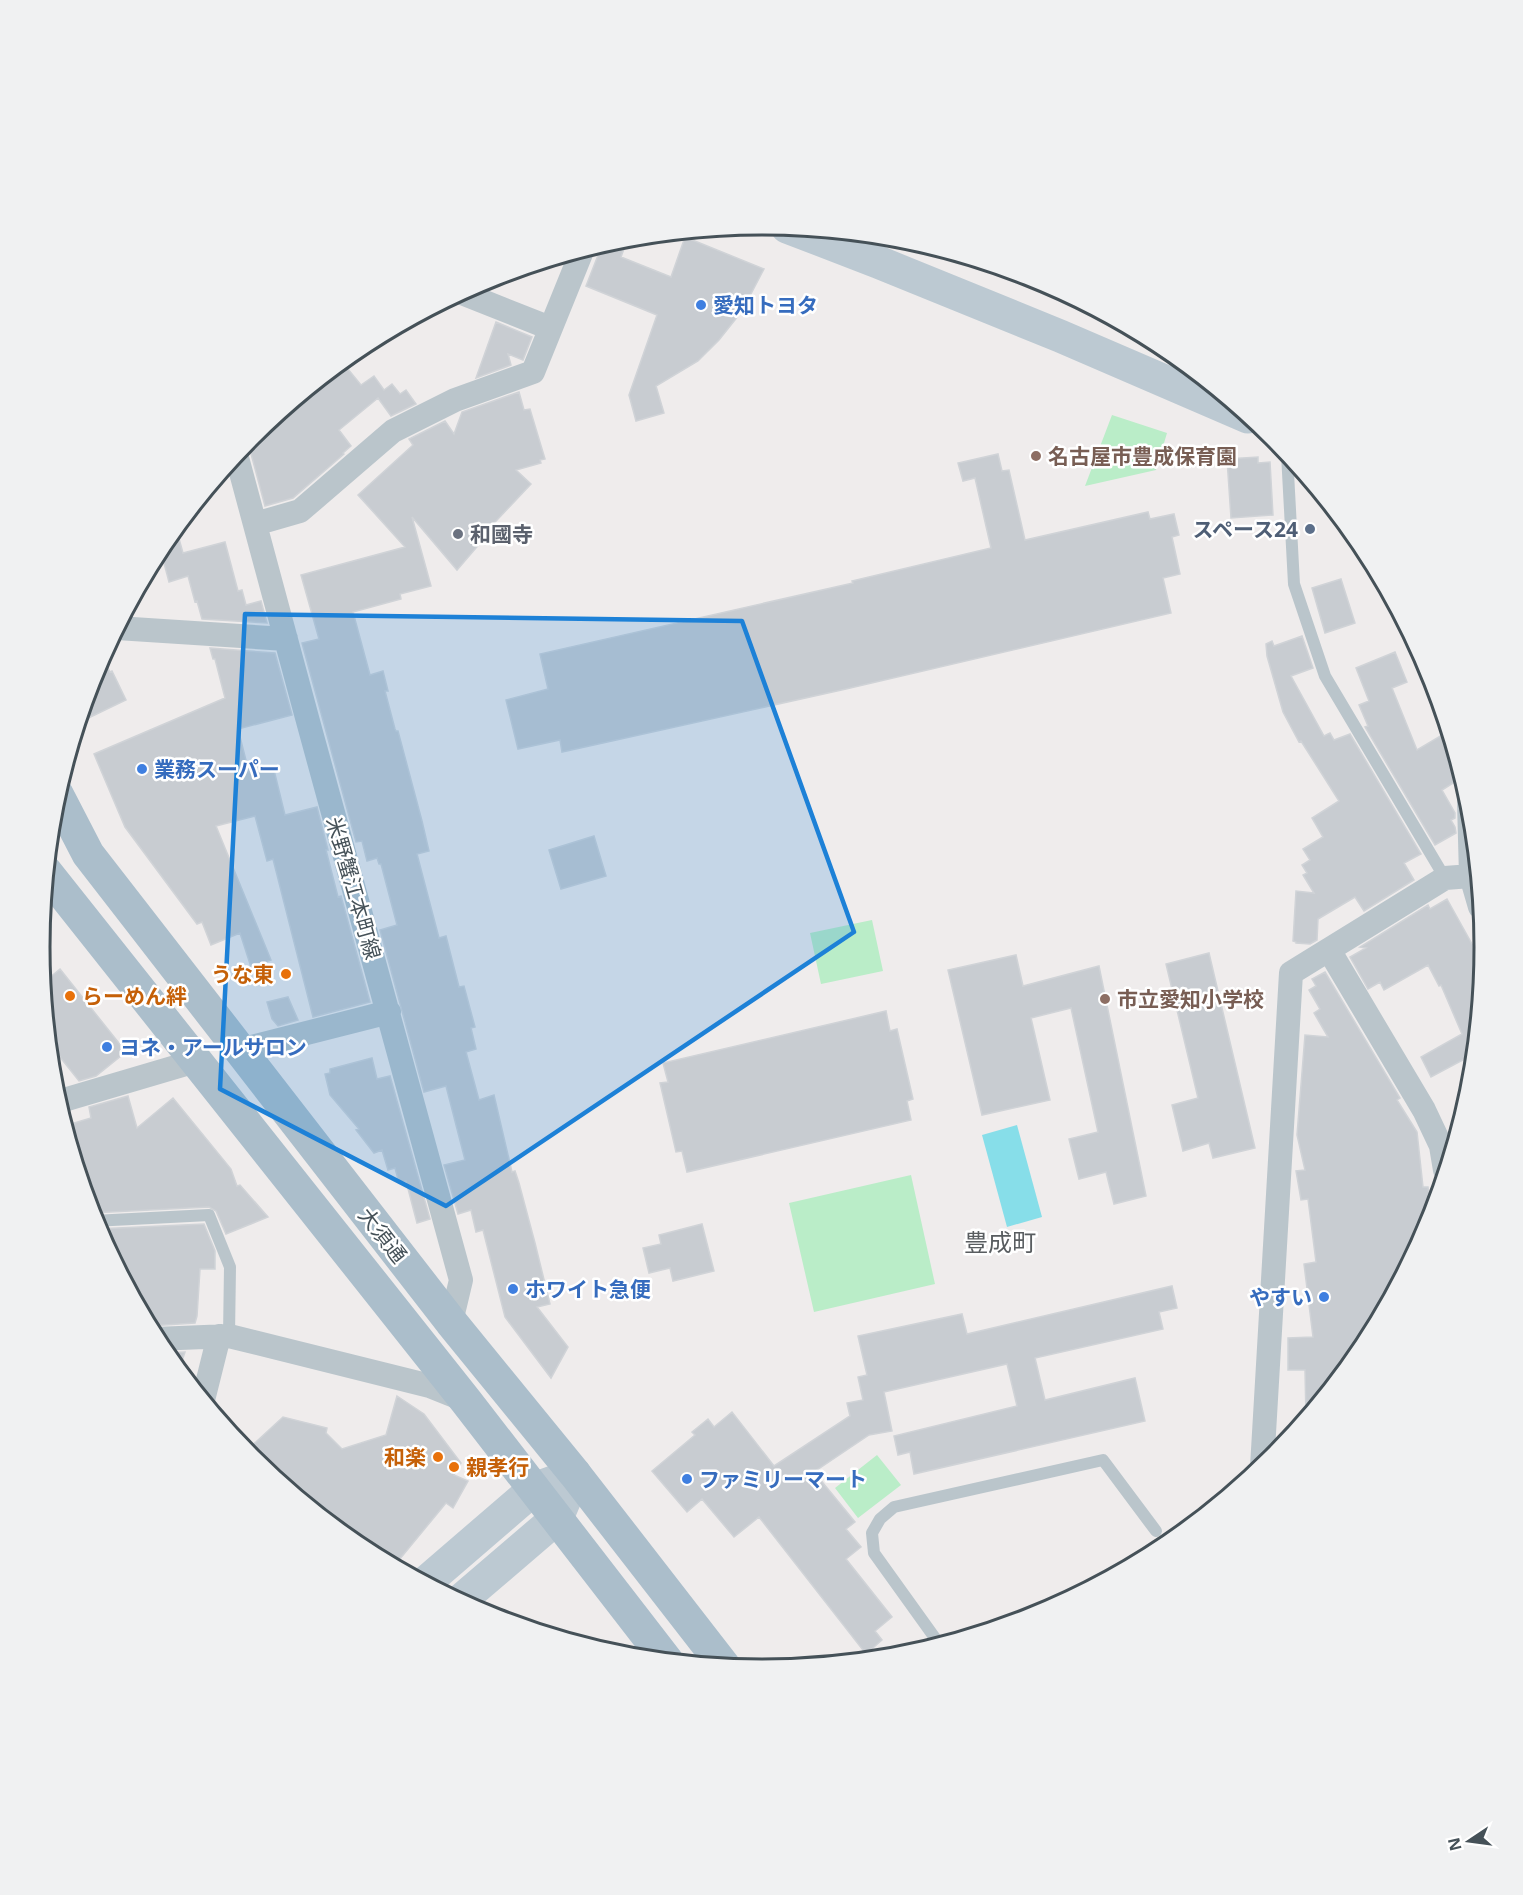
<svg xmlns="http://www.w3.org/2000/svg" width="1523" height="1895" viewBox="0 0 1523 1895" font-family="'Open Sans','Noto Sans JP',sans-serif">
<rect width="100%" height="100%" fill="#efecec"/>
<path fill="#baedc8" d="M 1112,415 L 1167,433 L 1156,470 L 1085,486 Z
M 872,920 L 883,971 L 821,984 L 810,933 Z
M 911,1175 L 935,1284 L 814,1312 L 789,1203 Z
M 877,1455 L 901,1485 L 858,1518 L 835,1488 Z"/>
<path fill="#87dee9" d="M 1017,1125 L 1042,1217 L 1007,1227 L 982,1135 Z"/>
<path fill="#c8ccd1" stroke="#d0d3d7" stroke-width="1.5" d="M 685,237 L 764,269 L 742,311 L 719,340 L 698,361 L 656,386 L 664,413 L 636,421 L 629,395 L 657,315 L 586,286 L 602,245 L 628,238 L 621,257 L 671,277 Z
M 496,322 L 532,337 L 523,360 L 508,354 L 511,365 L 476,378 Z
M 343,363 L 361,385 L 374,376 L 384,390 L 392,384 L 400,394 L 406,390 L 416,404 L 391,416 L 378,398 L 339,430 L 351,446 L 343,453 L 344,454 L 293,498 L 265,506 L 250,450 L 245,443 L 270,421 L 286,416 L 284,409 Z
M 519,392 L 524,410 L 530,409 L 545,459 L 540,460 L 541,463 L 516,470 L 531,484 L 480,538 L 482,541 L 457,570 L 412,517 L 431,586 L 400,594 L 401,599 L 353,612 L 370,675 L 383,671 L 388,691 L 385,691 L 395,729 L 396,731 L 398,731 L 422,821 L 429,851 L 417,854 L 439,938 L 446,936 L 459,987 L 464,986 L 475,1027 L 471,1028 L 476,1049 L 466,1052 L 479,1100 L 494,1095 L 512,1172 L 515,1171 L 519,1183 L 535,1243 L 550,1304 L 537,1307 L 568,1347 L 551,1378 L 505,1317 L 483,1230 L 476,1232 L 471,1210 L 458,1214 L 444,1165 L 465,1160 L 446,1086 L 424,1092 L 380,930 L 397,925 L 381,864 L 379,864 L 377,858 L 367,861 L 362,841 L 356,842 L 302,643 L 319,639 L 301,575 L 405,547 L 358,495 L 413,445 L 409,439 L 445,421 L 454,434 L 462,412 Z
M 998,454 L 1002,471 L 1009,470 L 1025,540 L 1148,512 L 1150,519 L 1174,514 L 1179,535 L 1172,537 L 1180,574 L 1163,578 L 1171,613 L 846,689 L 562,752 L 560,740 L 518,749 L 506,700 L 548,689 L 540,654 L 853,583 L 852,581 L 991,548 L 975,478 L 963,481 L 958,463 Z
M 1258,457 L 1258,463 L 1270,462 L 1273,515 L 1231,518 L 1227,459 Z
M 176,528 L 183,553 L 225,542 L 238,591 L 242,590 L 246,605 L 261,601 L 267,623 L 202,619 L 197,601 L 195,602 L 188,576 L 169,582 L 160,548 Z
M 1341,579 L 1355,623 L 1325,633 L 1312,588 Z
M 1302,636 L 1313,668 L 1291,676 L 1324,736 L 1330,733 L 1334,740 L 1350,734 L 1421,854 L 1404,863 L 1414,880 L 1364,911 L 1355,897 L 1318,919 L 1317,940 L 1310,944 L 1296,943 L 1296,942 L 1293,941 L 1296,891 L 1314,893 L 1303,875 L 1307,873 L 1302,865 L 1310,860 L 1303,849 L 1323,837 L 1312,818 L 1339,801 L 1301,741 L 1299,742 L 1283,712 L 1267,656 L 1266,644 L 1272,641 L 1274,646 Z
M 210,648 L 275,653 L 292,715 L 238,729 L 249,772 L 273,766 L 285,815 L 317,807 L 328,850 L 326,850 L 338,897 L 341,896 L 370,1002 L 313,1017 L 273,859 L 267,861 L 255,816 L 216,826 L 271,960 L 251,967 L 240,933 L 211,945 L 202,922 L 197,924 L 125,827 L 94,754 L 225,698 L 215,659 L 213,659 Z
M 1395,652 L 1407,682 L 1392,688 L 1417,750 L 1447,732 L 1456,759 L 1451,762 L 1461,778 L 1442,790 L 1455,813 L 1455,818 L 1451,820 L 1455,827 L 1456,833 L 1435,845 L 1365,727 L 1368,726 L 1359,705 L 1369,701 L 1356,668 Z
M 102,656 L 110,672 L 112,671 L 126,700 L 78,723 L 94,671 Z
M 594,836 L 606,876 L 561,889 L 549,850 Z
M 1447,899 L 1482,962 L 1482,965 L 1473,1058 L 1472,1055 L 1431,1077 L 1421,1057 L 1462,1034 L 1441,985 L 1439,986 L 1428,965 L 1384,990 L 1380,982 L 1368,989 L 1350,957 L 1366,948 L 1360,947 L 1428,905 L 1430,909 Z
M 1209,953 L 1255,1148 L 1213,1158 L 1209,1143 L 1183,1151 L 1172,1105 L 1198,1098 L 1166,964 Z
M 1016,955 L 1023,986 L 1099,966 L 1146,1196 L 1114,1204 L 1106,1172 L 1079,1179 L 1069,1139 L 1098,1132 L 1071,1008 L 1031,1018 L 1050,1100 L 982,1115 L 948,970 Z
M 60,969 L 126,1052 L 96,1076 L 79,1081 L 52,1047 L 58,1042 L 47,1029 L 43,983 Z
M 1325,972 L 1400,1098 L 1397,1100 L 1417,1132 L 1423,1187 L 1428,1187 L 1432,1215 L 1429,1224 L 1362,1349 L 1306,1418 L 1305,1370 L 1288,1370 L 1288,1338 L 1313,1337 L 1304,1264 L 1316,1262 L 1308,1199 L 1301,1200 L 1296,1171 L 1305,1170 L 1297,1135 L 1305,1035 L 1328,1037 L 1314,1013 L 1320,1009 L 1309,990 L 1316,986 L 1312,979 Z
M 288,997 L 298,1020 L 278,1026 L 272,1019 L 267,1002 Z
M 886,1011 L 890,1031 L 897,1029 L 913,1099 L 907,1101 L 911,1120 L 687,1172 L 682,1151 L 676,1152 L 660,1083 L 668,1082 L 663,1063 Z
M 372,1058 L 377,1079 L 390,1076 L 430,1219 L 417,1223 L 406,1181 L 399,1183 L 395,1168 L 388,1170 L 382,1150 L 374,1153 L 356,1130 L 359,1129 L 330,1095 L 325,1074 L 330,1073 L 330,1069 Z
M 128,1096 L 137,1128 L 173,1098 L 231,1169 L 237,1186 L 240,1185 L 268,1217 L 226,1234 L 216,1211 L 209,1207 L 91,1213 L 64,1126 L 91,1118 L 89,1107 Z
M 204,1224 L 215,1251 L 215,1269 L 200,1269 L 197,1316 L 195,1323 L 149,1326 L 97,1229 Z
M 702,1224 L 714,1271 L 673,1281 L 670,1268 L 649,1273 L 643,1248 L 661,1244 L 659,1235 Z
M 1172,1286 L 1177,1308 L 1159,1312 L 1163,1329 L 1035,1358 L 1045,1400 L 1135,1378 L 1145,1421 L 914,1474 L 910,1452 L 898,1455 L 894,1436 L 1017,1406 L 1007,1364 L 884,1392 L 892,1431 L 869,1435 L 814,1472 L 855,1522 L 846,1529 L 861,1547 L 846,1559 L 892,1617 L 875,1631 L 882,1640 L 866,1654 L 759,1517 L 734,1537 L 702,1499 L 687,1512 L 652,1471 L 695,1435 L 692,1432 L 708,1419 L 714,1427 L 732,1412 L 774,1466 L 850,1416 L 847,1403 L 863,1400 L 858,1377 L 867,1375 L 858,1336 L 962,1314 L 967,1334 Z
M 185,1352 L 182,1361 L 167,1357 L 164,1353 Z
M 397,1396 L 424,1414 L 461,1463 L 454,1475 L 468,1481 L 453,1508 L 446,1503 L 394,1566 L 360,1548 L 250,1458 L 245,1452 L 283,1417 L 327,1428 L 326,1433 L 342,1449 L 386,1435 Z"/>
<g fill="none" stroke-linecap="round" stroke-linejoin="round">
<path stroke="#bac5cb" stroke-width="12" d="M 1287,454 L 1294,584 L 1325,676 L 1445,878
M 93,1221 L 209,1215 L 230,1267 L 229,1336
M 940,1645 L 874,1553 L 872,1533 L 880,1519 L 894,1507 L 1103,1460 L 1156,1531"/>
<path stroke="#bac5cb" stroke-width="24" d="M 462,293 L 550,328
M 236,454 L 309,725 L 461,1280 L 451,1322
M 255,524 L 300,511 L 393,431 L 455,400 L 533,372 L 582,251
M 117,628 L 286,639
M 1469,802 L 1471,876 L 1480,907
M 1329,950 L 1424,1110 L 1441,1146 L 1445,1170
M 240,1050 L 389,1012
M 57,1102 L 196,1061
M 155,1339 L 229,1336 L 430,1386 L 465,1400
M 203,1400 L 219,1336
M 1262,1467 L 1291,973 L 1445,878 L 1471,876"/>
<path stroke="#bcc9d2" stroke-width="33" d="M 787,227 L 878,262 L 1060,336 L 1248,417
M 425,1583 L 534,1489 L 575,1474
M 460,1601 L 557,1518 L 568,1492"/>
<path stroke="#abbecb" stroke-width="33" d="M 57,794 L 88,854 L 451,1322 L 575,1474 L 724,1666
M 46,872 L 466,1401 L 667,1661"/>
</g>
<path fill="#1d81d7" fill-opacity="0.2" stroke="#1d81d7" stroke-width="4.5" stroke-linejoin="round" d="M 245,614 L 742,621 L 854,932 L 446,1206 L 220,1089 Z"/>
<g fill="#3f7fe0" stroke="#fff" stroke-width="2">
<circle cx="701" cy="305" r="6"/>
<circle cx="142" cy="769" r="6"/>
<circle cx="107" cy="1047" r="6"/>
<circle cx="513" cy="1289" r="6"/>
<circle cx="1324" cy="1297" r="6"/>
<circle cx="687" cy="1479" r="6"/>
</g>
<g fill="#8d6e63" stroke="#fff" stroke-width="2">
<circle cx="1036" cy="456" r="6"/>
<circle cx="1105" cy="999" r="6"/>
</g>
<circle fill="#5c6f8a" stroke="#fff" stroke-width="2" cx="1310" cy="529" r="6"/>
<circle fill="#6b7280" stroke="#fff" stroke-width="2" cx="458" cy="534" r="6"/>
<g fill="#e8710a" stroke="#fff" stroke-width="2">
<circle cx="286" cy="974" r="6"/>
<circle cx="70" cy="996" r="6"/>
<circle cx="438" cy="1457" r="6"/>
<circle cx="454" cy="1467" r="6"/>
</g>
<g text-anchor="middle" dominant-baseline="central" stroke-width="5" stroke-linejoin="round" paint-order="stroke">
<g font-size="21" font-weight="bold" fill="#366cbe" stroke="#fff" text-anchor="start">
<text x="713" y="305">愛知トヨタ</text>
<text x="154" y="769">業務スーパー</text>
<text x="119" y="1047">ヨネ・アールサロン</text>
<text x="525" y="1289">ホワイト急便</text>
<text x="1312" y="1297" text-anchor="end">やすい</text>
<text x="699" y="1479">ファミリーマート</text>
</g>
<g font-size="21" font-weight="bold" fill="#785e54" stroke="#fff" text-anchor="start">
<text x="1048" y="456">名古屋市豊成保育園</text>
<text x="1117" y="999">市立愛知小学校</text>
</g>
<g font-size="21" font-weight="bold" fill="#4e5e75" stroke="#fff" text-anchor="end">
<text x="1298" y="529">スペース24</text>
</g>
<g font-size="21" font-weight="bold" fill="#5b616d" stroke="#fff" text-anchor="start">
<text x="470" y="534">和國寺</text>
</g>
<g font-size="21" fill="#455158" stroke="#fff">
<text transform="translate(354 888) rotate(74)">米野蟹江本町線</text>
<text transform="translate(383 1235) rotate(52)">大須通</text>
</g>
<g font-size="21" font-weight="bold" fill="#c56008" stroke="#fff" text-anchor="end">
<text x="274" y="974">うな東</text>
<text x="82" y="996" text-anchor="start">らーめん絆</text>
<text x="426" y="1457">和楽</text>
<text x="466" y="1467" text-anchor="start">親孝行</text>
</g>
<g font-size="24" fill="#595d60" stroke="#fff">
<text x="1000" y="1241">豊成町</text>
</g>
</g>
<path d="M0 0H1523V1895H0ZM50 947a712 712 0 1 1 1424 0a712 712 0 1 1-1424 0Z" fill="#f0f1f2" fill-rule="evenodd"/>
<path fill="none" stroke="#455158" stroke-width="3" d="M50 947a712 712 0 1 1 1424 0a712 712 0 1 1-1424 0Z"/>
<g transform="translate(1469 1841) rotate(257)" stroke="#ffffff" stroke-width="4.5" paint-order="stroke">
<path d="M0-4.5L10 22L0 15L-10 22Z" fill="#455158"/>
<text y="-9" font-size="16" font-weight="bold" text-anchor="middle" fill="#455158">N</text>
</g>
</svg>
